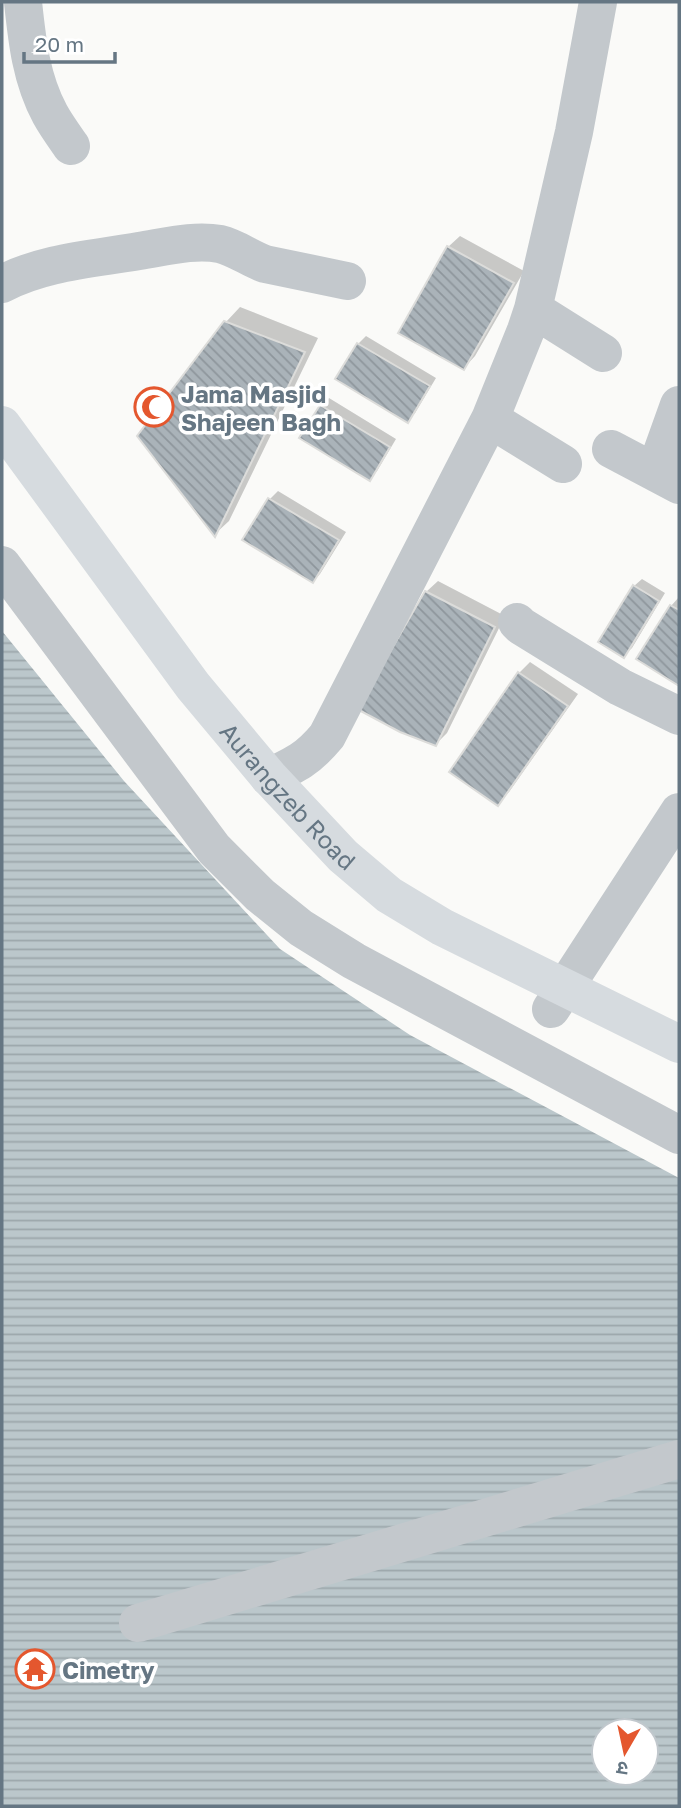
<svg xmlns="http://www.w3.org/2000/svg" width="681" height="1808" viewBox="0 0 681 1808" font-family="'Golos Text','Noto Sans Devanagari',sans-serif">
<defs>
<pattern id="water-rules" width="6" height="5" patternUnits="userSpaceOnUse" patternTransform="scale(1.75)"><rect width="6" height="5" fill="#bbc7cb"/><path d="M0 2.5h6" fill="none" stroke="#9ca6aa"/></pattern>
<pattern id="building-back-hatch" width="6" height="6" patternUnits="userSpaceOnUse" patternTransform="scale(1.75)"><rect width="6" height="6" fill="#aab3b9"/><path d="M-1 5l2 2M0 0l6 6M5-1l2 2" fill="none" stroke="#8e969c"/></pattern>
</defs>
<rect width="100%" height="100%" fill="#fafaf8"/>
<path fill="url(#water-rules)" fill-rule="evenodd" d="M 2,631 L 124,781 L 280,949 L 410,1035 L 679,1178 L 679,1806 L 2,1806 ZM 604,1731 L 646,1731 L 646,1773 L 604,1773 Z"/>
<path fill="#0003" d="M 460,236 L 524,271 L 475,356 L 464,368 L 448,247 Z
M 240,307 L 318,338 L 229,521 L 215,534 L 226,322 Z
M 366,336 L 436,378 L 415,413 L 408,420 L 337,379 L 358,344 Z
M 329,398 L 396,439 L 377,471 L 369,479 L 302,438 L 321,406 Z
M 278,491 L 346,532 L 320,574 L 313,581 L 245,540 L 270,499 Z
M 642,579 L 665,593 L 632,648 L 624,655 L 634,586 Z
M 438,581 L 505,616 L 447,733 L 436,744 L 426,592 Z
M 679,597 L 679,684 L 638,659 L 671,606 Z
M 530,662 L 578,694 L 509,792 L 498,803 L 519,673 Z"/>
<path fill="url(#building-back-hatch)" stroke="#dcdcda" stroke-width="2" d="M 447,246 L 514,283 L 464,370 L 398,333 Z
M 224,321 L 305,352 L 215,537 L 137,436 Z
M 357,343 L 430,386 L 408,423 L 335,379 Z
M 320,405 L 390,447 L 370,481 L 299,438 Z
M 268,498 L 339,540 L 313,583 L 242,540 Z
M 633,585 L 659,601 L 624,658 L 598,642 Z
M 425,591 L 495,627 L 436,746 L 400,732 L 357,709 Z
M 670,605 L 679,610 L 679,686 L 636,659 Z
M 518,672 L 568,706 L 498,806 L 449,772 Z"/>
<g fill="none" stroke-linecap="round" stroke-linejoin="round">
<path stroke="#c3c8cc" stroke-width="38" d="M 23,2 C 27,40 31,79 50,114 C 56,125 64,136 71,146
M 2,284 C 43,262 93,259 139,251 C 165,247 194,239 220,244 C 236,248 249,258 265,264 L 347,281
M 533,309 L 603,353
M 490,419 L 563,464
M 611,449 L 679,485
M 655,472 L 679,405
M 2,565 L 214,849 L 260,895 L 301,928 L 354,961 L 679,1135
M 517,622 L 521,626 L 620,687 L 679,716
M 269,777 C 295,765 308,759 327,736 L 490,419 L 526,330 L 533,309 L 574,132 L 598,2
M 551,1009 L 679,812
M 138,1623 L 679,1459"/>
<path stroke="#d6dbdf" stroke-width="38" id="s1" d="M 2,425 L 193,686 L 269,777 L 343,856 L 389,895 L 442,927 L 679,1044"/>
</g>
<defs>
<g id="mosque-ring" transform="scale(2.0125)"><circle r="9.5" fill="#fff" stroke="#e4572e" stroke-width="1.5"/><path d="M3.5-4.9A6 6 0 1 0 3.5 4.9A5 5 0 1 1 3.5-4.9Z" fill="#e4572e"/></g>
<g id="temple-ring" transform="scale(2.0125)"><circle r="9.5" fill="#fff" stroke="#e4572e" stroke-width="1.5"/><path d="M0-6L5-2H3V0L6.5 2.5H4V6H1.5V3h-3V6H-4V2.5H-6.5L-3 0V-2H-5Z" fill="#e4572e"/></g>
</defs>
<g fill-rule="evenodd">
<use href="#mosque-ring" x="154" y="407"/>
<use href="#temple-ring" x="35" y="1669"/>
</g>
<g text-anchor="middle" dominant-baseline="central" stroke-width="7" stroke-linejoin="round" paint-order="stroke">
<g font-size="24" font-weight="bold" fill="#657683" stroke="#fff" text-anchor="start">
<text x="181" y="393">Jama Masjid<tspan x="181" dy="28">Shajeen Bagh</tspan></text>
<text x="62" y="1669">Cimetry</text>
</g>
<g font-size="24" fill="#657683" stroke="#fff">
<text stroke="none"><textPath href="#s1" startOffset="469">Aurangzeb Road</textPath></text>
</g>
</g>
<rect width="681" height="1808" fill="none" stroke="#657683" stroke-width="7"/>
<g transform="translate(625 1752) rotate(189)"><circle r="33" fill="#ffffff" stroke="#c1c8cd" stroke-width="2"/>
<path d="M0-5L12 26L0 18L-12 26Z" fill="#e4572e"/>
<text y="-10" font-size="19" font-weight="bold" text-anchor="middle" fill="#657683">उ</text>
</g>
<path d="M24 52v10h91v-10" fill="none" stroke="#657683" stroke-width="3.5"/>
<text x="35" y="52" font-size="21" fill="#657683" stroke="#ffffff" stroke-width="5" paint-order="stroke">20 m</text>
</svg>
